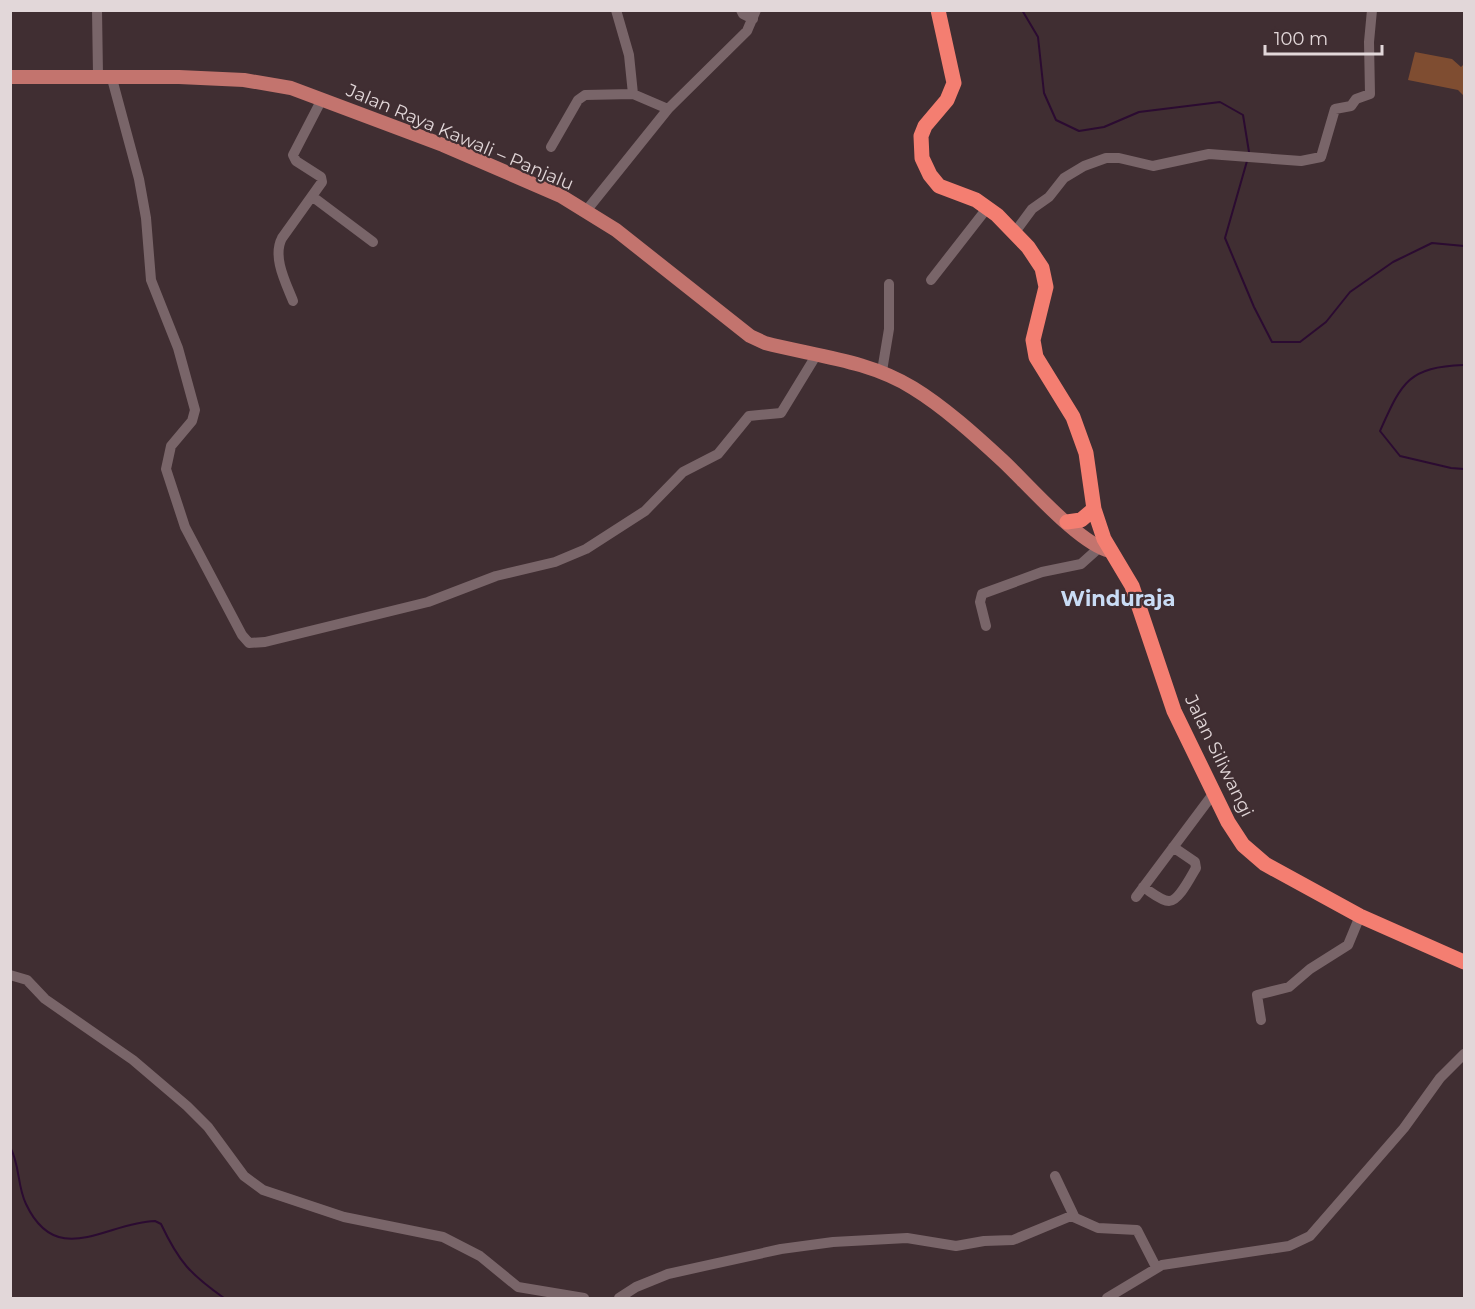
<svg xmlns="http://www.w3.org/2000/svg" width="1475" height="1309" viewBox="0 0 1475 1309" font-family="Montserrat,sans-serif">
<rect width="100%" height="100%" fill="#402e32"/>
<path fill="#7f4d31" d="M 1415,52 L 1452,59 L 1461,67 L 1464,64 L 1464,96 L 1458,90 L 1408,80 Z"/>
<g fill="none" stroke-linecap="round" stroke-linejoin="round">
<path stroke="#2b0b31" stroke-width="2" d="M 1022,10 L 1038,37 L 1044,93 L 1056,120 L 1079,131 L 1104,127 L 1139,112 L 1220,102 L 1243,115 L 1249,152
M 1247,161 L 1225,238 L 1254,307 L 1272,342 L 1300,342 L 1326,322 L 1350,292 L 1393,262 L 1432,243 L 1464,246
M 1464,365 C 1408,367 1402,382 1380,431 L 1400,456 L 1451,468 L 1464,469
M 10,1147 C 20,1164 17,1186 26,1204 C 57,1270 107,1222 155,1221 L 161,1224 C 179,1262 190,1274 224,1298"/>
<path stroke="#796569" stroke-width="10" d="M 97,10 L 98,75
M 616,10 L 629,55 L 633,94
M 741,10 L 743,14 L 753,19
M 111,75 L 139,179 L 146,218 L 151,280 L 178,348 L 195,410 L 192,421 L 171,446 L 166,469 L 185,527 L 242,635 L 249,643 L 265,642 L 428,602 L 496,576 L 555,562 L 586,549 L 645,511 L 683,472 L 718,454 L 749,416 L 781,413 L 817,354
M 551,147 L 578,100 L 585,95 L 633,94 L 668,109
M 313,197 L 373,242
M 586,211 L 668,109 L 747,31 L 756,10
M 1015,232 L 1032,209 L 1049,197 L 1064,178 L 1084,166 L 1106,158 L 1119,158 L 1153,166 L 1209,154 L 1301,161 L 1321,157 L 1335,109 L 1351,106 L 1356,99 L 1370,94 L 1369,42 L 1372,10
M 931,280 L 988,207
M 293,301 C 286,283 272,257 282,238 L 322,182 L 321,177 L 296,161 L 293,155 L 322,99
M 882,371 L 889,329 L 889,284
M 986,626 L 980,602 L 982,594 L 1042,572 L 1081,564 L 1100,547
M 1143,887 C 1150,891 1161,901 1169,901 C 1179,901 1191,876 1196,868 L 1195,862 L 1173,847
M 1136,897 L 1213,794
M 10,975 L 27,980 L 45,999 L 133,1060 L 187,1106 L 208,1127 L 244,1176 L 263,1190 L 344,1217 L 443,1237 L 480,1256 L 518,1287 L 584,1298
M 1261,1020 L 1257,995 L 1289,987 L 1310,969 L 1348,945 L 1360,916
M 1055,1176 L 1074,1216
M 619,1298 L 636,1287 L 668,1274 L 781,1249 L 833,1242 L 907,1238 L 956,1246 L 984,1241 L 1013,1240 L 1071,1216 L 1098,1228 L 1137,1230 L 1156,1267
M 1107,1298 L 1162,1265 L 1289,1246 L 1310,1236 L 1404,1128 L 1440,1078 L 1464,1054"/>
<path stroke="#c3746e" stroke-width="14" d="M 10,77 L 179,77 L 244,80 L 291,88 L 443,145 L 561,196 L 616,230 L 750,336 L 765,343 C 815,356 868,360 913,388 C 944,407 975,435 1002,460 C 1027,483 1079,544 1110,551"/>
<path stroke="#f47e71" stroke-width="15" d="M 938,10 L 954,83 L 947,100 L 925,126 L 921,136 L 922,158 L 930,175 L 939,186 L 976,200 L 997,215 L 1028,247 L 1042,268 L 1046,287 L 1033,340 L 1036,357 L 1073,417 L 1086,453 L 1094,509 L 1104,539 L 1132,586 L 1174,711 L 1228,822 L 1243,845 L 1265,864 L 1360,916 L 1464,962
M 1067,522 L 1081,520 L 1094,509"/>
</g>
<g text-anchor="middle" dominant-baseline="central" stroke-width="4.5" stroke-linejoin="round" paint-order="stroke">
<g font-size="18" fill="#e2d7d9" stroke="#402e32">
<text transform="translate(460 137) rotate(23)">Jalan Raya Kawali – Panjalu</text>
<text transform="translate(1219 756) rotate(64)">Jalan Siliwangi</text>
</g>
<g font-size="21" font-weight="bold" fill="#c9dcf5" stroke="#402e32">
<text x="1118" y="598">Winduraja</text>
</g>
</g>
<rect width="1475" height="1309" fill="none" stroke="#e2d7d9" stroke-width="24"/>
<path d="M1265 45v9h117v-9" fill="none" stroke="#e2d7d9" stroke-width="3"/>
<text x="1274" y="45" font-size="18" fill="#e2d7d9" stroke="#402e32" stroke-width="4.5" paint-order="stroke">100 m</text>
</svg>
